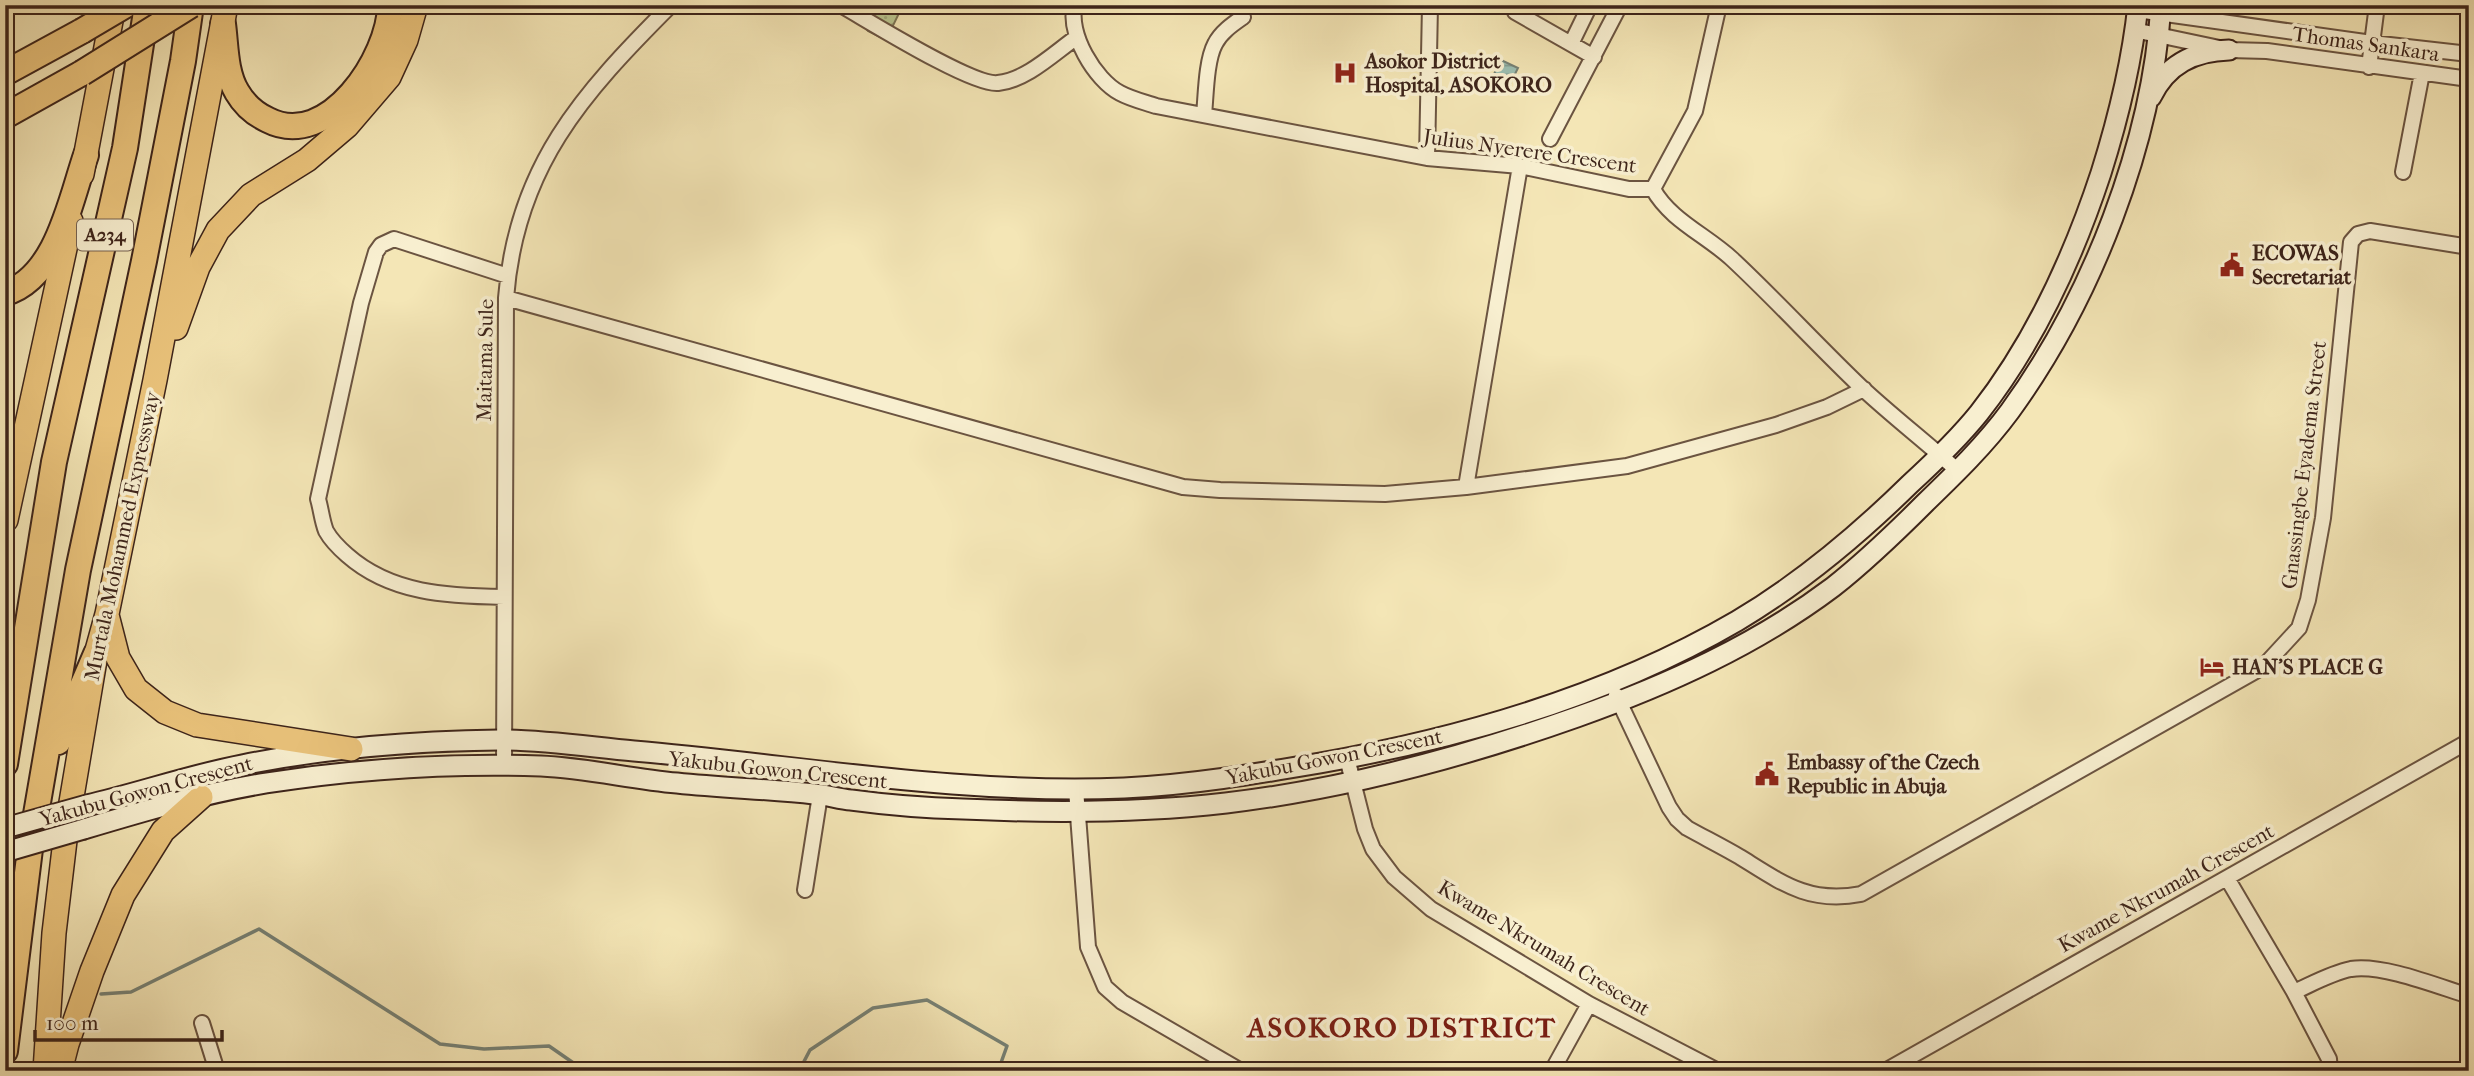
<svg xmlns="http://www.w3.org/2000/svg" width="2474" height="1076" viewBox="0 0 2474 1076" font-family="'IM FELL French Canon',serif">
<defs>
<pattern id="grass-dots" width="8" height="8" patternUnits="userSpaceOnUse" patternTransform="scale(1.75)"><rect width="8" height="8" fill="#bac58f"/><path d="M2 2h.1M6 6h.1" fill="none" stroke="#a1a97b" stroke-width="1.8" stroke-linecap="round"/></pattern>
<pattern id="water-rules" width="6" height="5" patternUnits="userSpaceOnUse" patternTransform="scale(1.75)"><rect width="6" height="5" fill="#9cbfb2"/><path d="M0 2.5h6" fill="none" stroke="#809b90"/></pattern>
</defs>
<rect width="100%" height="100%" fill="#f4e6b6"/>
<filter id="stains"><feTurbulence type="fractalNoise" baseFrequency=".00286" numOctaves="4"/><feColorMatrix values="0 0 0 0 .2 0 0 0 0 .09 0 0 0 0 .02 0 0 0 .5 -.17"/></filter>
<radialGradient id="worn" r=".72"><stop offset=".6" stop-color="#630" stop-opacity="0"/><stop offset="1" stop-color="#630" stop-opacity=".3"/></radialGradient>
<path fill="url(#grass-dots)" stroke="#7c7454" stroke-width="2" d="M 834,5 L 903,5 L 886,40 L 868,31 L 857,17 L 854,21 Z"/>
<path fill="url(#water-rules)" stroke="#768175" stroke-width="2" d="M 1501,60 L 1518,68 L 1505,94 L 1488,86 Z"/>
<g fill="none" stroke-linecap="round" stroke-linejoin="round">
<path stroke="#768175" stroke-width="3.5" d="M 101,994 L 131,992 L 259,929 L 440,1044 L 484,1049 L 549,1046 L 585,1071
M 799,1071 L 810,1050 L 873,1008 L 927,1000 L 1007,1046 L 998,1071"/>
<g stroke="#6b5441" stroke-width="18">
<path id="minor" d="M 1075,5 C 1067,33 1095,80 1120,93 C 1131,99 1144,102 1156,106 L 1427,158 L 1520,166 L 1629,189 L 1653,189 C 1670,220 1706,235 1732,259 C 1776,300 1817,345 1861,387 C 1892,416 1926,442 1958,471
M 1514,5 L 1515,12 L 1594,57
M 844,7 C 872,23 973,86 998,83 C 1027,80 1054,53 1077,37
M 2137,10 L 2372,43 L 2469,54
M 2134,30 L 2229,50 L 2267,51 L 2469,79
M 1571,44 L 1590,5
M 2369,67 L 2377,5
M 1204,115 C 1206,95 1206,61 1215,44 C 1221,32 1233,24 1243,17
M 1550,139 L 1620,5
M 1427,158 L 1430,5
M 2403,172 L 2422,73
M 1653,189 L 1695,111 L 1719,5
M 506,298 L 1183,487 L 1220,490 L 1385,494 L 1466,487 L 1627,466 L 1776,425 L 1827,407 L 1864,389
M 1466,487 L 1520,166
M 504,597 C 448,596 391,594 347,555 C 339,548 331,540 326,531 C 322,521 321,509 318,499 L 361,303 L 376,252 L 381,245 L 394,239 L 508,276
M 1616,695 L 1669,807 L 1677,819 L 1687,828 C 1705,838 1723,847 1740,857 C 1782,883 1809,904 1861,894 L 2263,667 L 2299,628 L 2308,600 L 2323,518 L 2351,242 L 2358,234 L 2370,231 L 2469,247
M 1347,758 L 1365,829 L 1373,849 L 1394,877 L 1431,909 L 1589,1004 L 1718,1071
M 504,767 L 506,298 C 516,167 582,94 671,5
M 1076,789 L 1088,947 L 1105,987 L 1122,1002 L 1241,1071
M 2227,878 L 2294,992 L 2329,1059 L 2330,1071
M 805,890 L 820,795
M 2294,992 C 2312,984 2331,973 2351,969 C 2383,964 2437,986 2469,996
M 202,1023 L 217,1071
M 1552,1071 L 1589,1004
M 1885,1071 L 2469,741"/>
</g>
<g stroke="#3d241a" stroke-width="23">
<path id="secondary" d="M 2151,97 C 2167,64 2194,51 2229,50
M 87,805 C 139,793 190,775 242,765 C 326,748 413,741 499,740 C 544,740 590,747 634,751 C 797,765 960,795 1124,788 C 1190,785 1255,774 1320,763 C 1461,738 1612,694 1737,621 C 1801,583 1857,536 1910,484 C 1934,462 1958,439 1979,413 C 2034,343 2073,258 2101,173 C 2118,119 2132,62 2138,5
M 84,829 C 144,811 205,793 266,783 C 356,769 450,763 541,766 C 587,768 631,779 677,783 C 723,788 769,789 814,794 C 827,795 839,799 851,800 C 888,805 926,808 963,809 C 1051,813 1139,813 1226,803 C 1345,789 1464,757 1577,717 C 1667,685 1756,645 1833,587 C 1866,561 1896,532 1925,503 C 1955,474 1985,445 2010,411 C 2092,298 2152,144 2161,5"/>
</g>
<g stroke="#3d241a" stroke-width="26">
<path id="trunk" d="M 82,174 L 114,5
M 176,328 L 198,267 L 218,230 L 251,195 L 307,160 L 347,126 L 389,77 L 406,40 L 416,5
M 6,520 L 71,221
M 107,615 L 118,658 L 136,689 L 165,712 L 197,725 L 351,749
M 45,1071 L 54,933 L 66,832 L 96,654 L 107,614 L 155,380 L 226,5
M 60,1071 L 67,1044 L 92,971 L 123,895 L 163,831 L 201,797"/>
</g>
<g stroke="#3d241a" stroke-width="28">
<path id="motorway" d="M 223,24 C 226,46 225,72 237,92 C 244,104 255,114 268,120 C 328,151 390,57 390,5
M 5,73 L 82,31
M 5,116 L 82,73
M 5,293 C 57,278 71,198 86,155
M 58,742 L 96,654
M 5,764 L 54,462 L 125,148 L 147,5
M 5,1051 L 30,849 L 78,570 L 144,261 L 183,61 L 191,5"/>
</g>
<use href="#minor" stroke="#f8efd0" stroke-width="14"/>
<use href="#secondary" stroke="#f8efd0" stroke-width="19"/>
<use href="#trunk" stroke="#eac37b" stroke-width="23"/>
<use href="#motorway" stroke="#eac37b" stroke-width="24"/>
<g stroke="#3d241a" stroke-width="23" stroke-linecap="butt">
<path id="secondary-bridge" d="M 5,828 L 87,805
M 5,852 L 84,829"/>
</g>
<g stroke="#3d241a" stroke-width="28" stroke-linecap="butt">
<path id="motorway-bridge" d="M 82,31 L 126,5
M 82,73 L 191,5"/>
</g>
<use href="#secondary-bridge" stroke="#f8efd0" stroke-width="19"/>
<use href="#motorway-bridge" stroke="#eac37b" stroke-width="24"/>
</g>
<defs>
<g id="hospital-bare" transform="scale(1.89)"><path d="M-5-5h3v3.5h4V-5h3V5h-3V1.5h-4V5h-3Z" fill="#8f2418" stroke="#f8efd0" stroke-width="2.5" paint-order="stroke"/></g>
<g id="civic-bare" transform="scale(1.89)"><path d="M-.6-6.5H3V-4.5H.6V-3L4-1V1h2V6H-6V1h2V-1L-.6-3ZM-1.2 2.5V6h2.4V2.5Z" fill="#8f2418" stroke="#f8efd0" stroke-width="2.5" paint-order="stroke"/></g>
<g id="hotel-bare" transform="scale(1.89)"><path d="M-6-4.5h1.5V1H6V5H4.5V3h-9V5H-6ZM-4 0a1.8 1.8 0 1 1 3.6 0ZM.5 0V-2.5h3Q6-2.5 6 0Z" fill="#8f2418" stroke="#f8efd0" stroke-width="2.5" paint-order="stroke"/></g>
</defs>
<g fill-rule="evenodd">
<use href="#hospital-bare" x="1345" y="73"/>
<use href="#civic-bare" x="2232" y="265"/>
<use href="#hotel-bare" x="2212" y="667"/>
<use href="#civic-bare" x="1767" y="774"/>
</g>
<g text-anchor="middle" dominant-baseline="central" stroke-width="7" stroke-linejoin="round" paint-order="stroke">
<rect fill="#f8efd0" stroke="#756151" stroke-width="2" x="77" y="219.5" width="56" height="31" rx="5"/>
<g font-size="19" font-weight="bold" fill="#3d241a">
<text x="105" y="235">A234</text>
</g>
<g font-size="21" fill="#3d241a" stroke="#f8efd0">
<text transform="translate(2366 44) rotate(8)">Thomas Sankara</text>
<text transform="translate(1530 151) rotate(8)">Julius Nyerere Crescent</text>
<text transform="translate(485 360) rotate(-89)">Maitama Sule</text>
<text transform="translate(2304 465) rotate(-83)">Gnassingbe Eyadema Street</text>
<text transform="translate(122 536) rotate(-78)">Murtala Mohammed Expressway</text>
<text transform="translate(1334 757) rotate(-11)">Yakubu Gowon Crescent</text>
<text transform="translate(778 770) rotate(6)">Yakubu Gowon Crescent</text>
<text transform="translate(146 791) rotate(-15)">Yakubu Gowon Crescent</text>
<text transform="translate(2166 888) rotate(-29)">Kwame Nkrumah Crescent</text>
<text transform="translate(1544 948) rotate(31)">Kwame Nkrumah Crescent</text>
</g>
<g font-size="21" font-weight="bold" fill="#3d241a" stroke="#f8efd0" text-anchor="start">
<text x="1365" y="61">Asokor District<tspan x="1365" dy="24">Hospital, ASOKORO</tspan></text>
<text x="2252" y="253">ECOWAS<tspan x="2252" dy="24">Secretariat</tspan></text>
<text x="2232" y="667">HAN'S PLACE G</text>
<text x="1787" y="762">Embassy of the Czech<tspan x="1787" dy="24">Republic in Abuja</tspan></text>
</g>
<g font-size="28" font-weight="bold" letter-spacing="2" fill="#7a1f14" stroke="#f8efd0">
<text x="1402" y="1027">ASOKORO DISTRICT</text>
</g>
</g>
<rect width="2474" height="1076" fill="none" stroke="#f4e6b6" stroke-width="28"/>
<rect x="7" y="7" width="2460" height="1062" fill="none" stroke="#3d241a" stroke-width="3.5"/>
<rect x="14" y="14" width="2446" height="1048" fill="none" stroke="#3d241a" stroke-width="2"/>
<path d="M35 1030v10h187v-10" fill="none" stroke="#3d241a" stroke-width="3.5"/>
<text x="46" y="1030" font-size="21" fill="#3d241a" stroke="#f8efd0" stroke-width="5" paint-order="stroke">100 m</text>
<rect width="100%" height="100%" filter="url(#stains)"/>
<rect width="100%" height="100%" fill="url(#worn)"/>
</svg>
